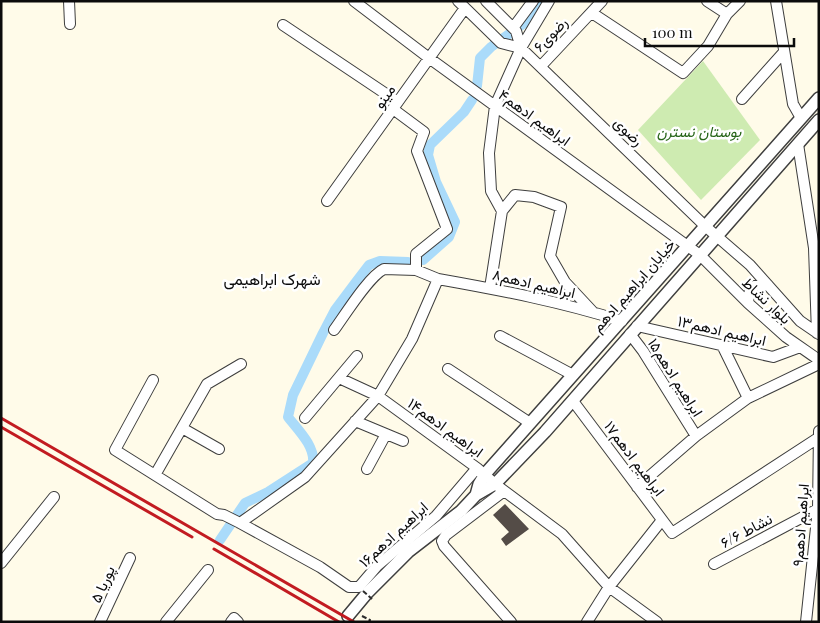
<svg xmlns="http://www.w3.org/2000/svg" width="820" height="623" viewBox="0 0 820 623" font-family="'Playfair Display',Vazirmatn,serif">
<rect width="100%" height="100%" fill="#fffbe9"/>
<path fill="#ceebb1" d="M 703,61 L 760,140 L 701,200 L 638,130 Z"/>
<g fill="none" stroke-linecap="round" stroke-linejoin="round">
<path stroke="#aadbfa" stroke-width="10" d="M 477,86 L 480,58 L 491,47 L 523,24 L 543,1
M 423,260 L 449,237 L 455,222 L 436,182 L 428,155 L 430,145 L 464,112 L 472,100
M 220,540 L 245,503 L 268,492 L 313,463 C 315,446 298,430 288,417 L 293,395 L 323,333 L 335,310 L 356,282 L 369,265 L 380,261 L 408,262"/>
</g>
<path fill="#544c47" d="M 505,504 L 529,529 L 506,546 L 501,539 L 509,532 L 493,515 Z"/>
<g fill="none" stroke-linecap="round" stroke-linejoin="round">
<g stroke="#3e3e3e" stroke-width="12">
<path id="minor" d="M 69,1 L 70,24
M 354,1 L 429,58 L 700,255 L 748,303 L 786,337 L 819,360
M 458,1 L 501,43 L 521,48
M 486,1 L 516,31 L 521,48 L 705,226 L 750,265 L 800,321 L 819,334
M 707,1 L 727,14
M 776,1 L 793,104 L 801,118
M 592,13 L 683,73 L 708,46 L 727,14 L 740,1
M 283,25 L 398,102
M 513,28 L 533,1
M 541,66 L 602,1
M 742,99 L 783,53
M 798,144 L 814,248 L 817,333
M 327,201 L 465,8
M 502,211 L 515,195 L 534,197 L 561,207 L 550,256 L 565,282 L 593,312
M 438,279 C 500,290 562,302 622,321
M 490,288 L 502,211 L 491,191 L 489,153 L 495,106 L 521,48 L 549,1
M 748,303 L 749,294 L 754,286 L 768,285
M 637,326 L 773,357 L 800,347
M 334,330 C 345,315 369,276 384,269 L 416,270
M 630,334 L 643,351 L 696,436
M 500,336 L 573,375
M 722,345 L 748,398
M 448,369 L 530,423
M 339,378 L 378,396 L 477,468 L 495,484 L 562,534 L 609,587 L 657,622
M 153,380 L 115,450 L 217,514 L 224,515 L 240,523 L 320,567 L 349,587 L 359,587 L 377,566 L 436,516 L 477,468
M 573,401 L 672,533 L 818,438
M 305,418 L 357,356
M 355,421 L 403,441
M 182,428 L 219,449
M 367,469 L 386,434
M 155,475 L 207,384 L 241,364
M 637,487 L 696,436 L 748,398 L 819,364
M 504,491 L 446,535 L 442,541 L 444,546 L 511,622
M 240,523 L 305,477 L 378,396 L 412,339 L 438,279 L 416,270 L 416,254 L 447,229 L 417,151 L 424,132 L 393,109
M 1,563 L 54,497
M 714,564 L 818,509
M 100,622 L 130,558
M 166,622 L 208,570
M 231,622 L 234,618 L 238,622
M 587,622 L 609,587 L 662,520
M 806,622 L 818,509 L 819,431"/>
</g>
<g stroke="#3e3e3e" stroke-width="14">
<path id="tertiary" d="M 476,495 L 479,484 L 485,474 L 819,98
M 348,616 L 368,592 L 408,552 L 461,511 L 476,495 L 495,484 L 545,432 L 819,120"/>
</g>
<path stroke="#2d2d2d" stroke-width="2" stroke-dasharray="5 2.5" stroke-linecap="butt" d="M 362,616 L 370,620 L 369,622"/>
<use href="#minor" stroke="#fff" stroke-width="10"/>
<use href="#tertiary" stroke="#fff" stroke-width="11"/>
<path stroke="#c21b21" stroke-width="3" d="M 1,418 L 354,622
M 1,427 L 192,537
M 214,549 L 339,622"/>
<path stroke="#2d2d2d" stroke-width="2" stroke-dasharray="5 2.5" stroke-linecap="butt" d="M 363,591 L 372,599"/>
</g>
<g text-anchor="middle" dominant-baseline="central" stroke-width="5" stroke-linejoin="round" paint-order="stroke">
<g font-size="15" fill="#0b0b0b" stroke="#fff">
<text transform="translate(550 34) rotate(-46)">رضوی۶</text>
<text transform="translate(384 96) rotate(-55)">مینو</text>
<text transform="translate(535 117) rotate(36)">ابراهیم ادهم۴</text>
<text transform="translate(629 131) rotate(44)">رضوی</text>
<text transform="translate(534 283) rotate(13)">ابراهیم ادهم۸</text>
<text transform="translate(633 285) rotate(-49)">خیابان ابراهیم ادهم</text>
<text transform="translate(767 300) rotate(43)">بلوار نشاط</text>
<text transform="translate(722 330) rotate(13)">ابراهیم ادهم۱۳</text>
<text transform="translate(676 377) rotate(58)">ابراهیم ادهم۱۵</text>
<text transform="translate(446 427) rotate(36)">ابراهیم ادهم۱۴</text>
<text transform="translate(635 458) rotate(53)">ابراهیم ادهم۱۷</text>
<text transform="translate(800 525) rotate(-86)">ابراهیم ادهم۹</text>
<text transform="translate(746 530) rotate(-28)">نشاط ۶/۶</text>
<text transform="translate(393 534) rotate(-43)">ابراهیم ادهم۱۶</text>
<text transform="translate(102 584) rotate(-66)">پوریا ۵</text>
</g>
<g font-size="15" font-style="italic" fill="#276518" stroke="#fff">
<text x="699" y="131">بوستان نسترن</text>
</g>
<g font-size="16" fill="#0b0b0b" stroke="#fff">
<text x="272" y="278">شهرک ابراهیمی</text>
</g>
</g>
<rect width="820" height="623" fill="none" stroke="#0b0b0b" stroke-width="5"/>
<path d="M645 38v8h149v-8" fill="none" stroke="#0b0b0b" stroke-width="2.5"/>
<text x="652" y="38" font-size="15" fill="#0b0b0b" stroke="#ffffff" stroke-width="4" paint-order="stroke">100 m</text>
</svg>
